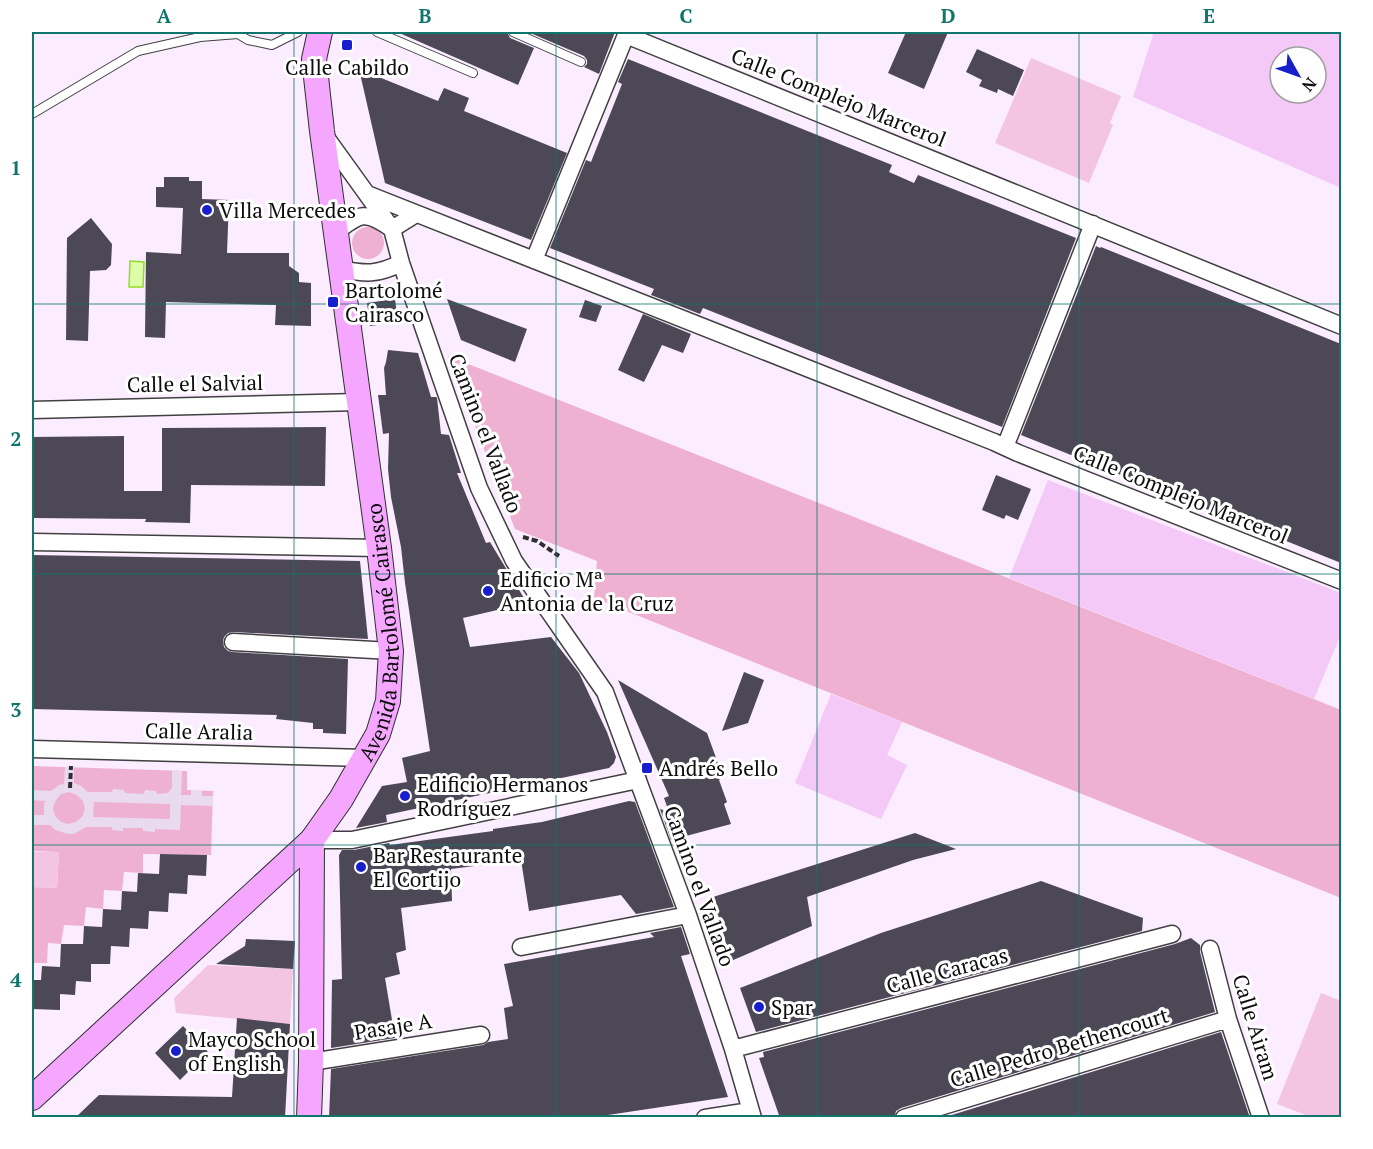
<svg xmlns="http://www.w3.org/2000/svg" width="1373" height="1149" viewBox="0 0 1373 1149" font-family="'PT Serif',serif">
<rect width="100%" height="100%" fill="#fbecff"/>
<path fill="#f4c9f8" fill-rule="evenodd" d="M 1154,32 L 1341,32 L 1341,188 L 1133,97 ZM 1280,57 L 1316,57 L 1316,93 L 1280,93 Z
M 1048,480 L 1341,593 L 1341,634 L 1314,699 L 1009,578 Z
M 831,694 L 902,722 L 887,755 L 907,765 L 881,819 L 795,783 Z"/>
<path fill="#eeb1d1" d="M352 243a16 16 0 1 1 32 0a16 16 0 1 1-32 0Z
M 448,356 L 1341,710 L 1341,898 L 594,598 L 597,561 L 515,529 Z
M 32,766 L 187,771 L 187,790 L 213,791 L 211,855 L 143,854 L 143,873 L 124,872 L 122,891 L 104,890 L 103,909 L 86,907 L 84,926 L 64,925 L 61,944 L 48,943 L 47,963 L 32,963 L 32,887 L 57,888 L 59,852 L 32,851 Z"/>
<path fill="#f4c4e3" d="M 1031,58 L 1121,96 L 1110,123 L 1113,125 L 1089,183 L 995,143 Z
M 32,852 L 59,852 L 57,888 L 32,887 Z
M 208,965 L 293,969 L 290,1024 L 176,1013 L 174,998 Z
M 1321,993 L 1341,1001 L 1341,1117 L 1311,1117 L 1277,1104 Z"/>
<path fill="#eadaf0" fill-rule="evenodd" d="M 65,767 L 74,767 L 74,783 L 81,786 L 88,792 L 112,792 L 113,789 L 124,790 L 125,793 L 144,794 L 145,790 L 156,791 L 157,794 L 168,793 L 172,788 L 172,770 L 182,771 L 181,795 L 191,795 L 191,790 L 202,790 L 202,796 L 213,796 L 213,806 L 181,805 L 180,830 L 155,829 L 155,832 L 143,831 L 143,828 L 123,828 L 123,831 L 112,830 L 112,827 L 86,827 L 74,834 L 68,834 L 55,830 L 50,825 L 32,825 L 32,815 L 44,815 L 44,805 L 45,801 L 32,800 L 32,790 L 51,791 L 59,785 L 64,784 ZM 69,792 L 77,795 L 83,801 L 85,809 L 82,817 L 76,822 L 68,824 L 61,822 L 55,816 L 53,808 L 56,800 L 61,794 ZM 94,802 L 170,804 L 170,819 L 93,817 Z"/>
<path fill="#defdab" stroke="#95db2a" stroke-width="1.5" d="M 130,261 L 144,262 L 143,287 L 129,287 Z"/>
<path fill="#4d4856" d="M 397,32 L 507,32 L 510,38 L 534,48 L 518,85 Z
M 528,32 L 615,32 L 599,74 L 584,67 L 587,64 L 587,60 L 584,56 Z
M 906,32 L 948,32 L 924,89 L 888,73 Z
M 977,49 L 1024,70 L 1013,96 L 998,89 L 997,93 L 979,86 L 982,80 L 966,72 Z
M 628,59 L 892,165 L 889,172 L 914,183 L 918,175 L 1076,238 L 1002,427 L 703,308 L 700,314 L 651,295 L 654,289 L 550,248 L 586,160 L 591,162 L 622,84 L 618,82 Z
M 359,69 L 438,101 L 444,88 L 469,98 L 464,111 L 567,153 L 531,240 L 385,183 Z
M 164,177 L 189,177 L 189,181 L 202,181 L 202,199 L 229,200 L 227,253 L 289,253 L 289,266 L 299,273 L 299,282 L 311,283 L 311,326 L 275,325 L 276,305 L 166,302 L 165,338 L 145,337 L 146,252 L 181,254 L 183,208 L 156,207 L 156,187 L 164,187 Z
M 91,218 L 112,244 L 111,265 L 106,270 L 90,271 L 88,341 L 66,340 L 67,238 Z
M 1096,246 L 1100,248 L 1101,247 L 1341,344 L 1341,563 L 1021,435 Z
M 395,299 L 398,322 L 370,326 L 367,303 Z
M 447,299 L 527,329 L 515,362 L 461,340 Z
M 585,300 L 602,306 L 596,322 L 579,317 Z
M 643,314 L 691,334 L 683,353 L 662,345 L 644,382 L 618,370 Z
M 388,350 L 418,353 L 431,397 L 436,397 L 437,398 L 441,434 L 449,435 L 461,473 L 457,473 L 486,543 L 490,542 L 527,603 L 463,618 L 470,647 L 551,637 L 579,673 L 607,732 L 616,757 L 614,763 L 609,768 L 386,815 L 387,822 L 356,828 L 382,786 L 407,782 L 402,758 L 430,751 L 405,583 L 401,547 L 391,497 L 388,469 L 389,433 L 383,434 L 378,395 L 386,395 L 384,368 L 386,362 Z
M 326,427 L 325,486 L 191,485 L 190,523 L 145,522 L 146,519 L 32,518 L 32,437 L 124,436 L 124,491 L 162,491 L 162,428 Z
M 996,475 L 1031,489 L 1018,520 L 1006,515 L 1004,519 L 982,510 Z
M 32,555 L 360,561 L 368,639 L 234,632 L 228,633 L 224,637 L 223,641 L 224,647 L 228,651 L 232,652 L 348,659 L 346,734 L 323,733 L 323,729 L 313,729 L 313,723 L 276,719 L 277,715 L 32,709 Z
M 744,672 L 764,680 L 748,723 L 722,731 Z
M 618,680 L 707,733 L 723,777 L 719,780 L 727,802 L 724,804 L 731,824 L 671,840 L 660,809 L 669,812 L 664,798 L 669,796 Z
M 629,801 L 635,802 L 674,907 L 636,914 L 621,895 L 529,911 L 521,860 L 451,869 L 452,901 L 401,908 L 406,950 L 396,953 L 400,974 L 385,978 L 395,1038 L 331,1048 L 332,980 L 342,979 L 339,855 L 342,850 L 354,850 L 389,843 L 390,845 L 493,831 L 493,829 L 542,822 Z
M 915,833 L 956,849 L 913,860 L 807,897 L 812,926 L 731,961 L 713,897 Z
M 160,854 L 207,855 L 206,876 L 188,875 L 187,894 L 169,893 L 168,912 L 149,911 L 148,929 L 130,928 L 129,947 L 111,946 L 110,964 L 91,964 L 91,982 L 76,981 L 75,995 L 60,994 L 60,1010 L 32,1009 L 32,980 L 41,980 L 42,966 L 60,967 L 61,944 L 83,944 L 84,926 L 102,927 L 103,909 L 121,910 L 122,891 L 137,892 L 138,873 L 159,874 Z
M 1041,881 L 1143,918 L 1142,931 L 756,1032 L 740,988 L 881,933 Z
M 681,927 L 690,954 L 681,956 L 728,1097 L 588,1118 L 329,1118 L 331,1069 L 483,1045 L 488,1042 L 508,1039 L 504,1008 L 513,1006 L 504,964 L 654,937 L 650,933 Z
M 1191,938 L 1200,945 L 1200,952 L 1215,1012 L 901,1108 L 896,1111 L 894,1118 L 780,1118 L 759,1058 L 764,1057 L 763,1052 L 1175,944 Z
M 246,939 L 295,941 L 293,969 L 216,964 L 245,946 Z
M 237,1018 L 290,1024 L 285,1118 L 75,1118 L 99,1095 L 232,1097 Z
M 183,1026 L 208,1052 L 180,1080 L 155,1053 Z
M 1221,1032 L 1250,1118 L 942,1118 Z"/>
<g fill="none" stroke-linecap="round" stroke-linejoin="round">
<g stroke="#404040" stroke-width="10">
<path id="lane" d="M 377,32 L 473,73
M 513,32 L 581,62
M 238,34 L 248,40 L 272,45 L 298,32
M 200,37 L 238,34 L 241,32
M 32,114 L 138,51 L 200,37 L 203,32"/>
</g>
<g stroke="#404040" stroke-width="19">
<path id="street" d="M 325,136 L 392,229 L 401,263 L 479,488 L 514,561 L 605,692 L 688,915 L 733,1049 L 753,1118
M 367,194 L 994,442 L 1018,453 L 1342,581
M 336,232 C 360,213 366,210 392,229 L 416,214
M 534,260 L 626,35 L 1342,326
M 340,269 C 366,274 377,275 401,263
M 32,410 L 359,402
M 1005,447 L 1093,224
M 32,542 L 379,548
M 233,642 L 391,651
M 32,749 L 365,758
M 312,840 L 352,840 L 638,780
M 521,947 L 688,915
M 1210,949 L 1228,1019 L 1261,1118
M 733,1049 L 1172,934
M 311,1062 L 481,1035
M 705,1118 L 750,1111
M 904,1118 L 1228,1019"/>
</g>
<g stroke="#2f2f2f" stroke-width="26">
<g id="secondary">
<path id="s1" d="M 32,1098 L 312,840 L 341,799 L 378,734 L 388,701 L 391,651 L 379,548 L 322,131 L 314,59 L 320,32"/>
<path d="M 309,1118 L 311,1062 L 312,840"/>
</g>
</g>
<path stroke="#2f2f2f" stroke-width="4" stroke-dasharray="6 3" stroke-linecap="butt" d="M 523,537 L 537,541 L 559,556
M 70,788 L 71,766"/>
<use href="#lane" stroke="#fff" stroke-width="8"/>
<use href="#street" stroke="#fff" stroke-width="16"/>
<use href="#secondary" stroke="#f5a7ff" stroke-width="24"/>
</g>
<path fill="none" stroke="#0f766e" stroke-width="1.5" stroke-opacity="0.55" d="M 294,32 L 294,1118M 556,32 L 556,1118M 817,32 L 817,1118M 1079,32 L 1079,1118M 32,304 L 1342,304M 32,574 L 1342,574M 32,845 L 1342,845"/>
<g fill="#161fcb" stroke="#fff" stroke-width="2">
<rect x="341" y="39" width="12" height="12" rx="3"/>
<circle cx="207" cy="210" r="6"/>
<rect x="327" y="296" width="12" height="12" rx="3"/>
<circle cx="488" cy="591" r="6"/>
<rect x="641" y="762" width="12" height="12" rx="3"/>
<circle cx="405" cy="796" r="6"/>
<circle cx="361" cy="867" r="6"/>
<circle cx="759" cy="1007" r="6"/>
<circle cx="176" cy="1051" r="6"/>
</g>
<g text-anchor="middle" dominant-baseline="central" stroke-width="6" stroke-linejoin="round" paint-order="stroke">
<g font-size="21" fill="#0d0d0d" stroke="#fff" text-anchor="start">
<text x="347" y="67" text-anchor="middle">Calle Cabildo</text>
<text x="219" y="210">Villa Mercedes</text>
<text x="345" y="290">Bartolomé<tspan x="345" dy="24">Cairasco</tspan></text>
<text x="500" y="579">Edificio Mª<tspan x="500" dy="24">Antonia de la Cruz</tspan></text>
<text x="659" y="768">Andrés Bello</text>
<text x="417" y="784">Edificio Hermanos<tspan x="417" dy="24">Rodríguez</tspan></text>
<text x="373" y="855">Bar Restaurante<tspan x="373" dy="24">El Cortijo</tspan></text>
<text x="771" y="1007">Spar</text>
<text x="188" y="1039">Mayco School<tspan x="188" dy="24">of English</tspan></text>
</g>
<g font-size="21" fill="#0d0d0d" stroke="#fff">
<text transform="translate(839 97) rotate(22)">Calle Complejo Marcerol</text>
<text transform="translate(195 383) rotate(-1)">Calle el Salvial</text>
<text transform="translate(486 433) rotate(69)">Camino el Vallado</text>
<text transform="translate(1181 494) rotate(22)">Calle Complejo Marcerol</text>
<text stroke="none"><textPath href="#s1" startOffset="608">Avenida Bartolomé Cairasco</textPath></text>
<text transform="translate(199 731) rotate(1)">Calle Aralia</text>
<text transform="translate(700 886) rotate(70)">Camino el Vallado</text>
<text transform="translate(947 970) rotate(-15)">Calle Caracas</text>
<text transform="translate(393 1026) rotate(-9)">Pasaje A</text>
<text transform="translate(1256 1027) rotate(73)">Calle Airam</text>
<text transform="translate(1059 1047) rotate(-17)">Calle Pedro Bethencourt</text>
</g>
</g>
<rect width="1373" height="1149" fill="none" stroke="#ffffff" stroke-width="66"/>
<g transform="translate(1298 75) rotate(130)"><circle r="28" fill="#ffffff" stroke="#9e9e9e" stroke-width="1.5"/>
<path d="M0-4.5L10 22L0 15L-10 22Z" fill="#161fcb"/>
<text y="-9" font-size="16" font-weight="bold" text-anchor="middle" fill="#0d0d0d">N</text>
</g>
<rect x="33" y="33" width="1307" height="1083" fill="none" stroke="#0f766e" stroke-width="2"/>
<g font-size="20" text-anchor="middle" font-weight="bold" fill="#0f766e">
<text x="164" y="23">A</text>
<text x="425" y="23">B</text>
<text x="686" y="23">C</text>
<text x="948" y="23">D</text>
<text x="1209" y="23">E</text>
<text x="16" y="175">1</text>
<text x="16" y="446">2</text>
<text x="16" y="717">3</text>
<text x="16" y="987">4</text>
</g>
</svg>
